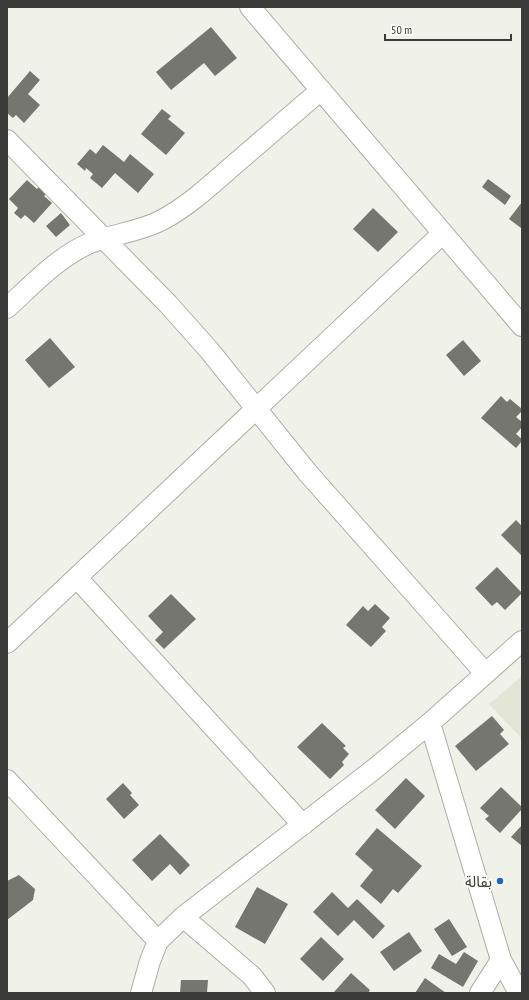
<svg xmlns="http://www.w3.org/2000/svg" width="529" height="1000" viewBox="0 0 529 1000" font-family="'PT Sans Narrow','Noto Sans Arabic',sans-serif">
<rect width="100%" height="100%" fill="#f0f1e9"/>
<path fill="#e3e5d6" d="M 522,676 L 522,739 L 489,704 Z"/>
<path fill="#75766f" d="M 211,27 L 237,58 L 215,76 L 204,63 L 171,90 L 156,72 Z
M 30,71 L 40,80 L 28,94 L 40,105 L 24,123 L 16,115 L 13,118 L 7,113 L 8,109 L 7,107 L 7,98 Z
M 162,109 L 171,116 L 168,119 L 185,133 L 166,155 L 141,134 Z
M 103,145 L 124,162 L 130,154 L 154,174 L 138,193 L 115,173 L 102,188 L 90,178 L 93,174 L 86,168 L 85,171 L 77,164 L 90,149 L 96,154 Z
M 488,179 L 511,196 L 505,205 L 482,187 Z
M 27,180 L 37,189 L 42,183 L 50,191 L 44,196 L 52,203 L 34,223 L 25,215 L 21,219 L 14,213 L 18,208 L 9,199 Z
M 522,202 L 522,227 L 521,228 L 509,219 Z
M 373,208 L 398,232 L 378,252 L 353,229 Z
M 61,213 L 70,225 L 56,237 L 46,226 Z
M 50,338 L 75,367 L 49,388 L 25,360 Z
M 463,340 L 481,361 L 464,376 L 446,355 Z
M 501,396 L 507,402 L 510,399 L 522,409 L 522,411 L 516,417 L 522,422 L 522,427 L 516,434 L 522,439 L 522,441 L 516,448 L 481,418 Z
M 516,520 L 522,526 L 522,556 L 501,535 Z
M 497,567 L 522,593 L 505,610 L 497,602 L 492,606 L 475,588 Z
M 171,594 L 196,619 L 164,649 L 155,640 L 163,632 L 148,616 Z
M 375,604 L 390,618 L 382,627 L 386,631 L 371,647 L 346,625 L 363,606 L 368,611 Z
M 492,716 L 504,730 L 500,734 L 509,744 L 476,771 L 455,746 Z
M 322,723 L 346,746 L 343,748 L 349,754 L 342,762 L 344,765 L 330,779 L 297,747 Z
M 406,778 L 425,796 L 395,829 L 375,810 Z
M 123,783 L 132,793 L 130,795 L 139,805 L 124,819 L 106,799 Z
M 501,787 L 522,807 L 522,809 L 500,833 L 485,819 L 489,816 L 480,808 Z
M 522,825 L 522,846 L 511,837 Z
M 377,828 L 422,866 L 398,893 L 393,889 L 381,904 L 360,886 L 373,870 L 355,854 Z
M 160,834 L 190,865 L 180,875 L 170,864 L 152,881 L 132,860 Z
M 19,875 L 35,889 L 33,900 L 7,920 L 7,881 Z
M 257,887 L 288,904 L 265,944 L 235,927 Z
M 332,892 L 348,908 L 357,899 L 385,926 L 373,939 L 354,920 L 338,936 L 313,912 Z
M 449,919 L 467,947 L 452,956 L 434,929 Z
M 409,932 L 422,951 L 394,971 L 380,952 Z
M 321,937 L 344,959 L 323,981 L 300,959 Z
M 464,952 L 478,961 L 463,987 L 431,968 L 439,954 L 456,964 Z
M 351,973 L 370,990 L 368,993 L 335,993 L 334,992 Z
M 425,978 L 446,993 L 415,993 Z
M 181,980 L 208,980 L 207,993 L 180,993 Z"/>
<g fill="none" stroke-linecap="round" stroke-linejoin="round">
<g stroke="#adaea7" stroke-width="22">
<path id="minor" d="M 250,7 L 522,326
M 7,140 L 168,304 L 209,350 L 307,472 L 485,673
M 7,308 C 32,285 58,257 90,243 C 114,234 139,232 162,220 C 190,205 213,183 236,163 C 265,138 293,114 321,90
M 77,578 L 303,825
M 7,643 L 442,234
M 430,723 L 501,960 L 480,993
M 7,780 L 158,941
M 183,917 L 252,976 L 265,993
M 501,960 L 519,993
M 141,993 L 150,961 L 158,941 L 183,917 L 373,770 L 430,723 L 522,641"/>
</g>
<use href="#minor" stroke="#fff" stroke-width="20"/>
</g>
<circle fill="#1c65d0" stroke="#fdfef6" stroke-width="1.5" cx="500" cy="881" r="4"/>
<g text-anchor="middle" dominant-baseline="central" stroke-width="4" stroke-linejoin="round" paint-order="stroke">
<g font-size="15" fill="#3b3c39" stroke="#fdfef6" text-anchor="end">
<text x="492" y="881">بقالة</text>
</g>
</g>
<rect width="529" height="1000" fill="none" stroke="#3b3c39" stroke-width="16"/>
<path d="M385 34v6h126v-6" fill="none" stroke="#3b3c39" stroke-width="2"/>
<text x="391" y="34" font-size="12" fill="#3b3c39" stroke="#fdfef6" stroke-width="3" paint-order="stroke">50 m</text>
</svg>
